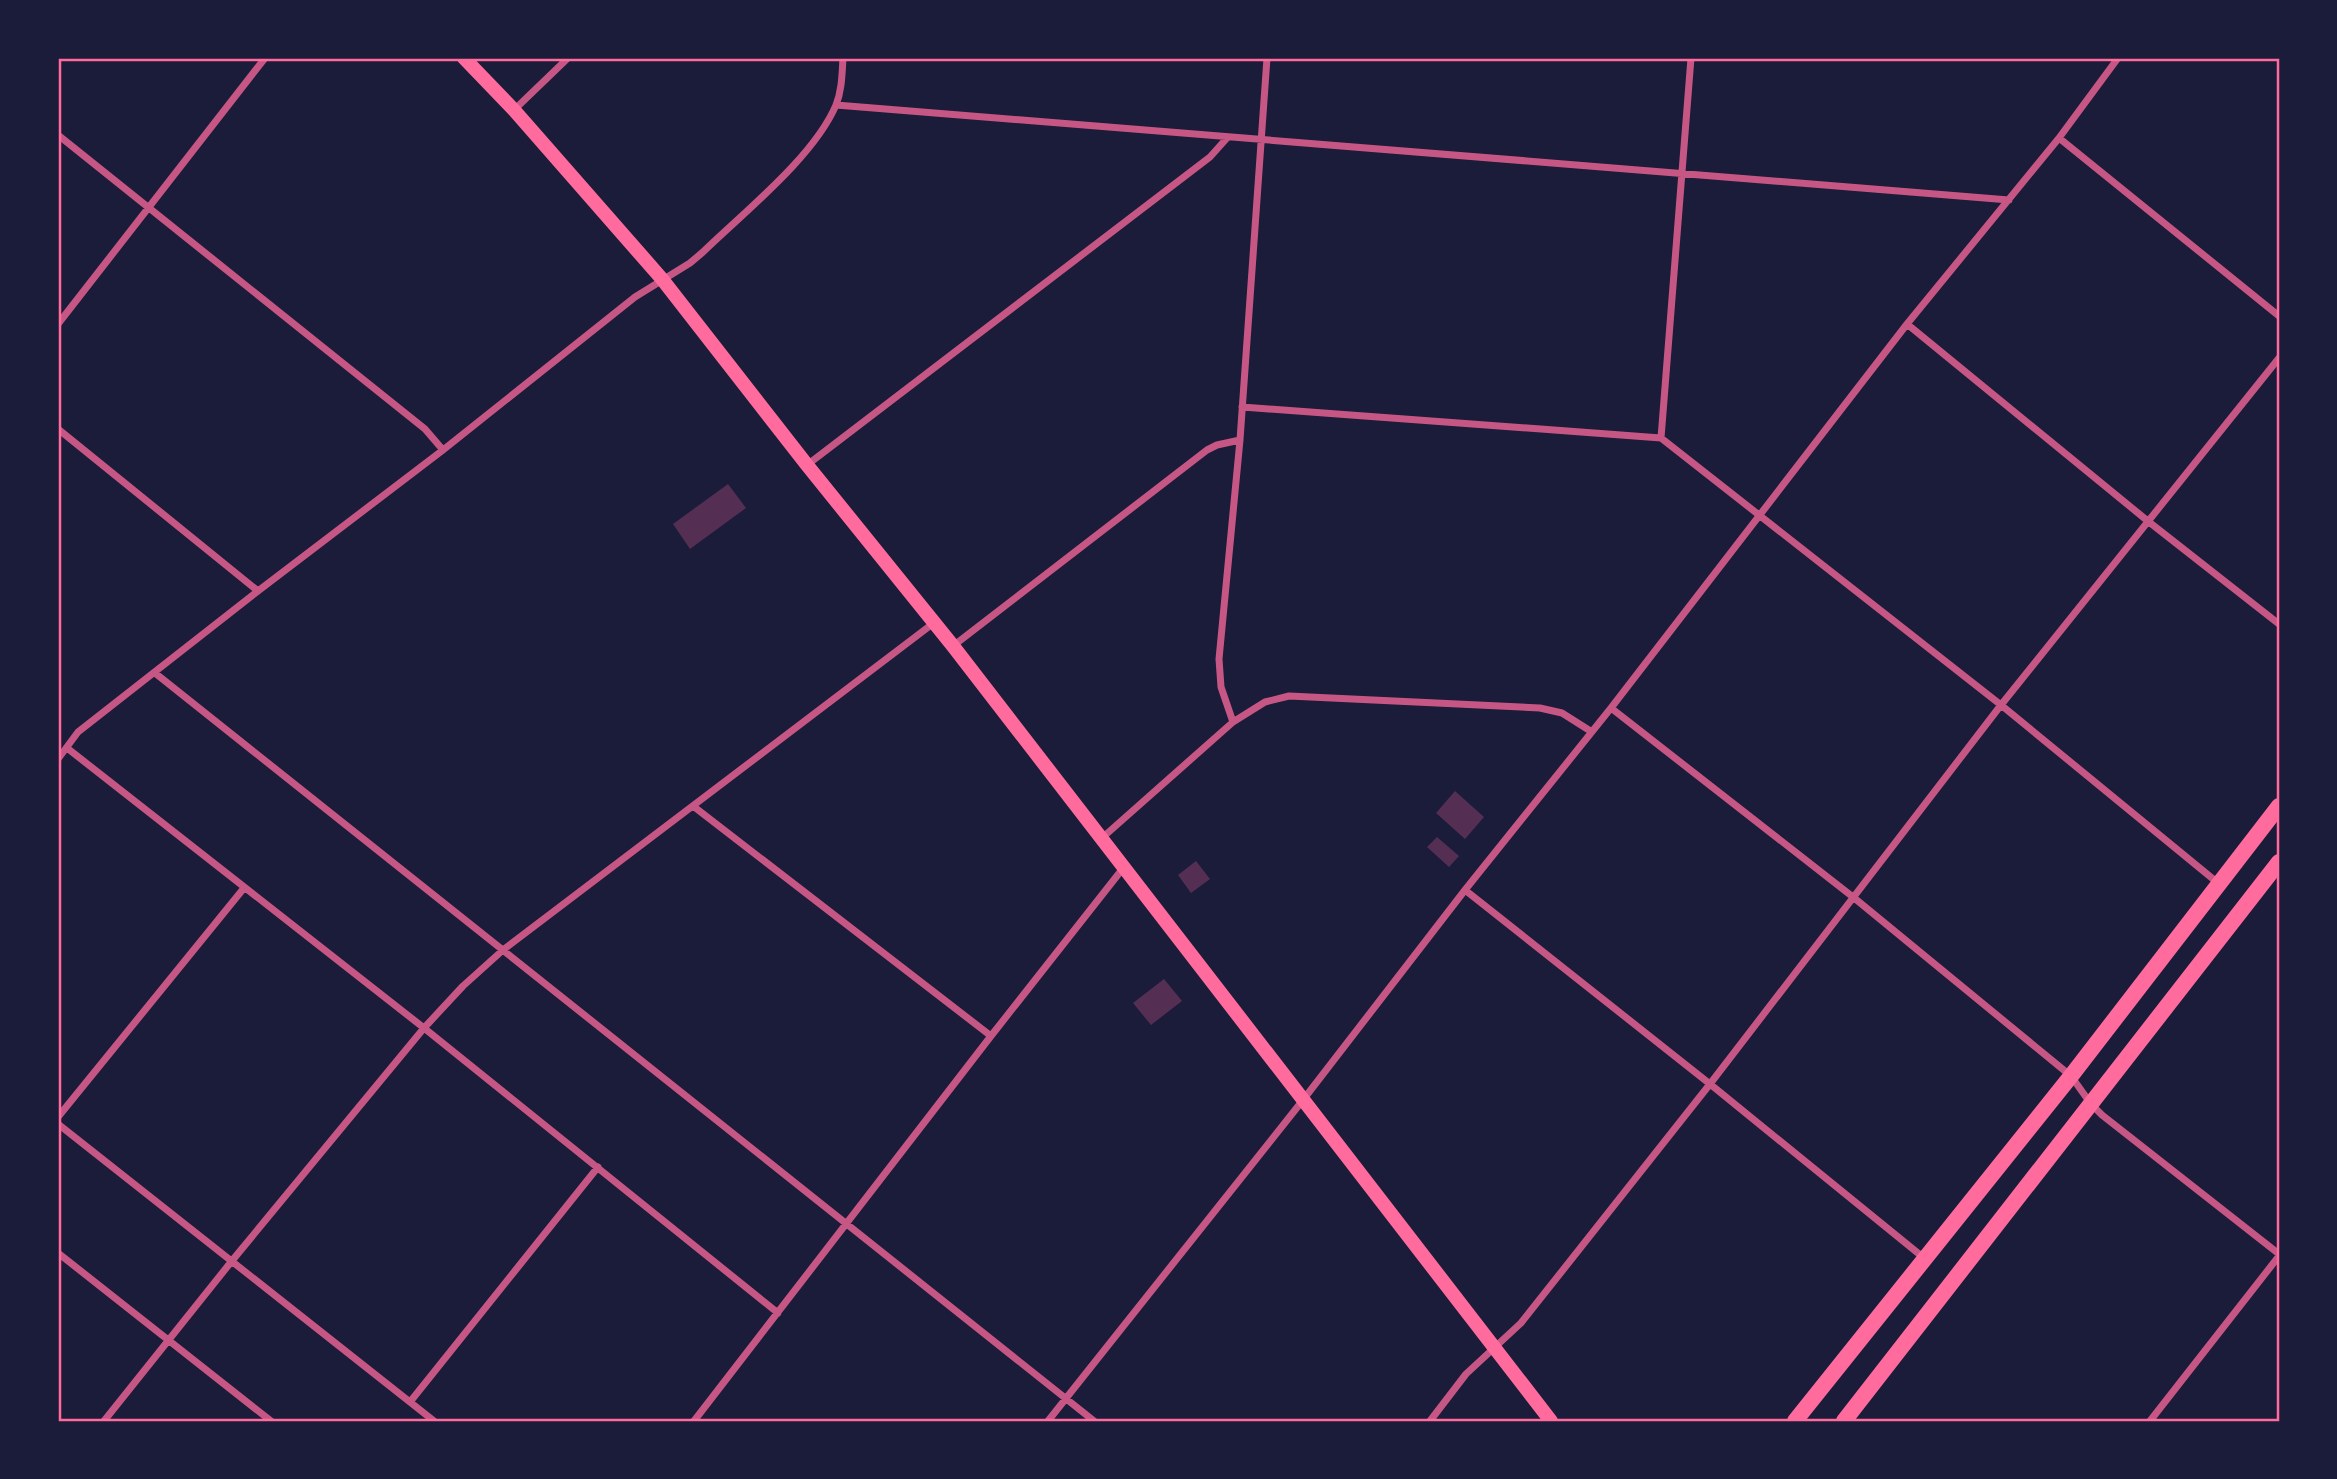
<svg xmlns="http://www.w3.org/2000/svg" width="2337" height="1479" viewBox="0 0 2337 1479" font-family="Roboto,sans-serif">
<rect width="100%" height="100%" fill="#1b1b3a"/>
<path fill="#542f53" d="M 728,484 L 746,508 L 690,549 L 673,524 Z
M 1455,791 L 1484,817 L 1465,839 L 1436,813 Z
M 1437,837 L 1459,856 L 1449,867 L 1427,847 Z
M 1196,861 L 1210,879 L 1191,893 L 1178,875 Z
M 1164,979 L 1182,1001 L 1151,1025 L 1133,1003 Z"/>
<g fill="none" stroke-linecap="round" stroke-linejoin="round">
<path stroke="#c65784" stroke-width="7" d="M 836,105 L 2009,200
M 514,110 L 568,58
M 58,135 L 425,429 L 443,450
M 2059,138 L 2279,316
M 58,324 L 265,58
M 1907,324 L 2149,522 L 2279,624
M 1242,407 L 1661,438 L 2001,705 L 2218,883
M 58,429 L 258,591
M 1661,438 L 1691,58
M 807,465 L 1210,157 L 1227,138
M 953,646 L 1207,450 L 1217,445 L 1240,440
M 155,673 L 1094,1421
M 1611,708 L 1853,897 L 2071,1076 L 2091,1104 L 2102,1115 L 2279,1254
M 1233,722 L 1221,687 L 1219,659 L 1240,440 L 1267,58
M 67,748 L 424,1028 L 778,1313
M 58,759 L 78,732 L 258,591 L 443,450 L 635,297 L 690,263 L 703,252 C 743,213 814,157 836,105 C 842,90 842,74 843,58
M 693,806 L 991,1036
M 1102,838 L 1233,722 L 1265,702 L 1289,696 L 1540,708 L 1562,713 L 1592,732
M 1465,890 L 1710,1084 L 1924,1258
M 58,1117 L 244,888
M 58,1124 L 434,1421
M 58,1253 L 271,1421
M 410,1402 L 598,1167
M 104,1421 L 231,1262 L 424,1028 L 463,986 L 503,950 L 935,622
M 694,1421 L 991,1036 L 1124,867
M 1048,1421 L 1303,1100 L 1465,890 L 1611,708 L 1907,324 L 2059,138 L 2118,58
M 1430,1421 L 1466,1374 L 1521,1323 L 1710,1084 L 2001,705 L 2279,358
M 2150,1421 L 2279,1256"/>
<path stroke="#ff6b9d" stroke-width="14" d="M 464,58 L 514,110 L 662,279 L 807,465 L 953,646 L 1551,1421"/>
<path stroke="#ff6b9d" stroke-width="16" d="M 1795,1421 L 2071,1076 L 2279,806
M 1844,1421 L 2279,862"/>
</g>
<rect width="2337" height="1479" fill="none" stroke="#1b1b3a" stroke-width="119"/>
<rect x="60" y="60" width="2218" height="1360" fill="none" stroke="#ff6b9d" stroke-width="2.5"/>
</svg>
